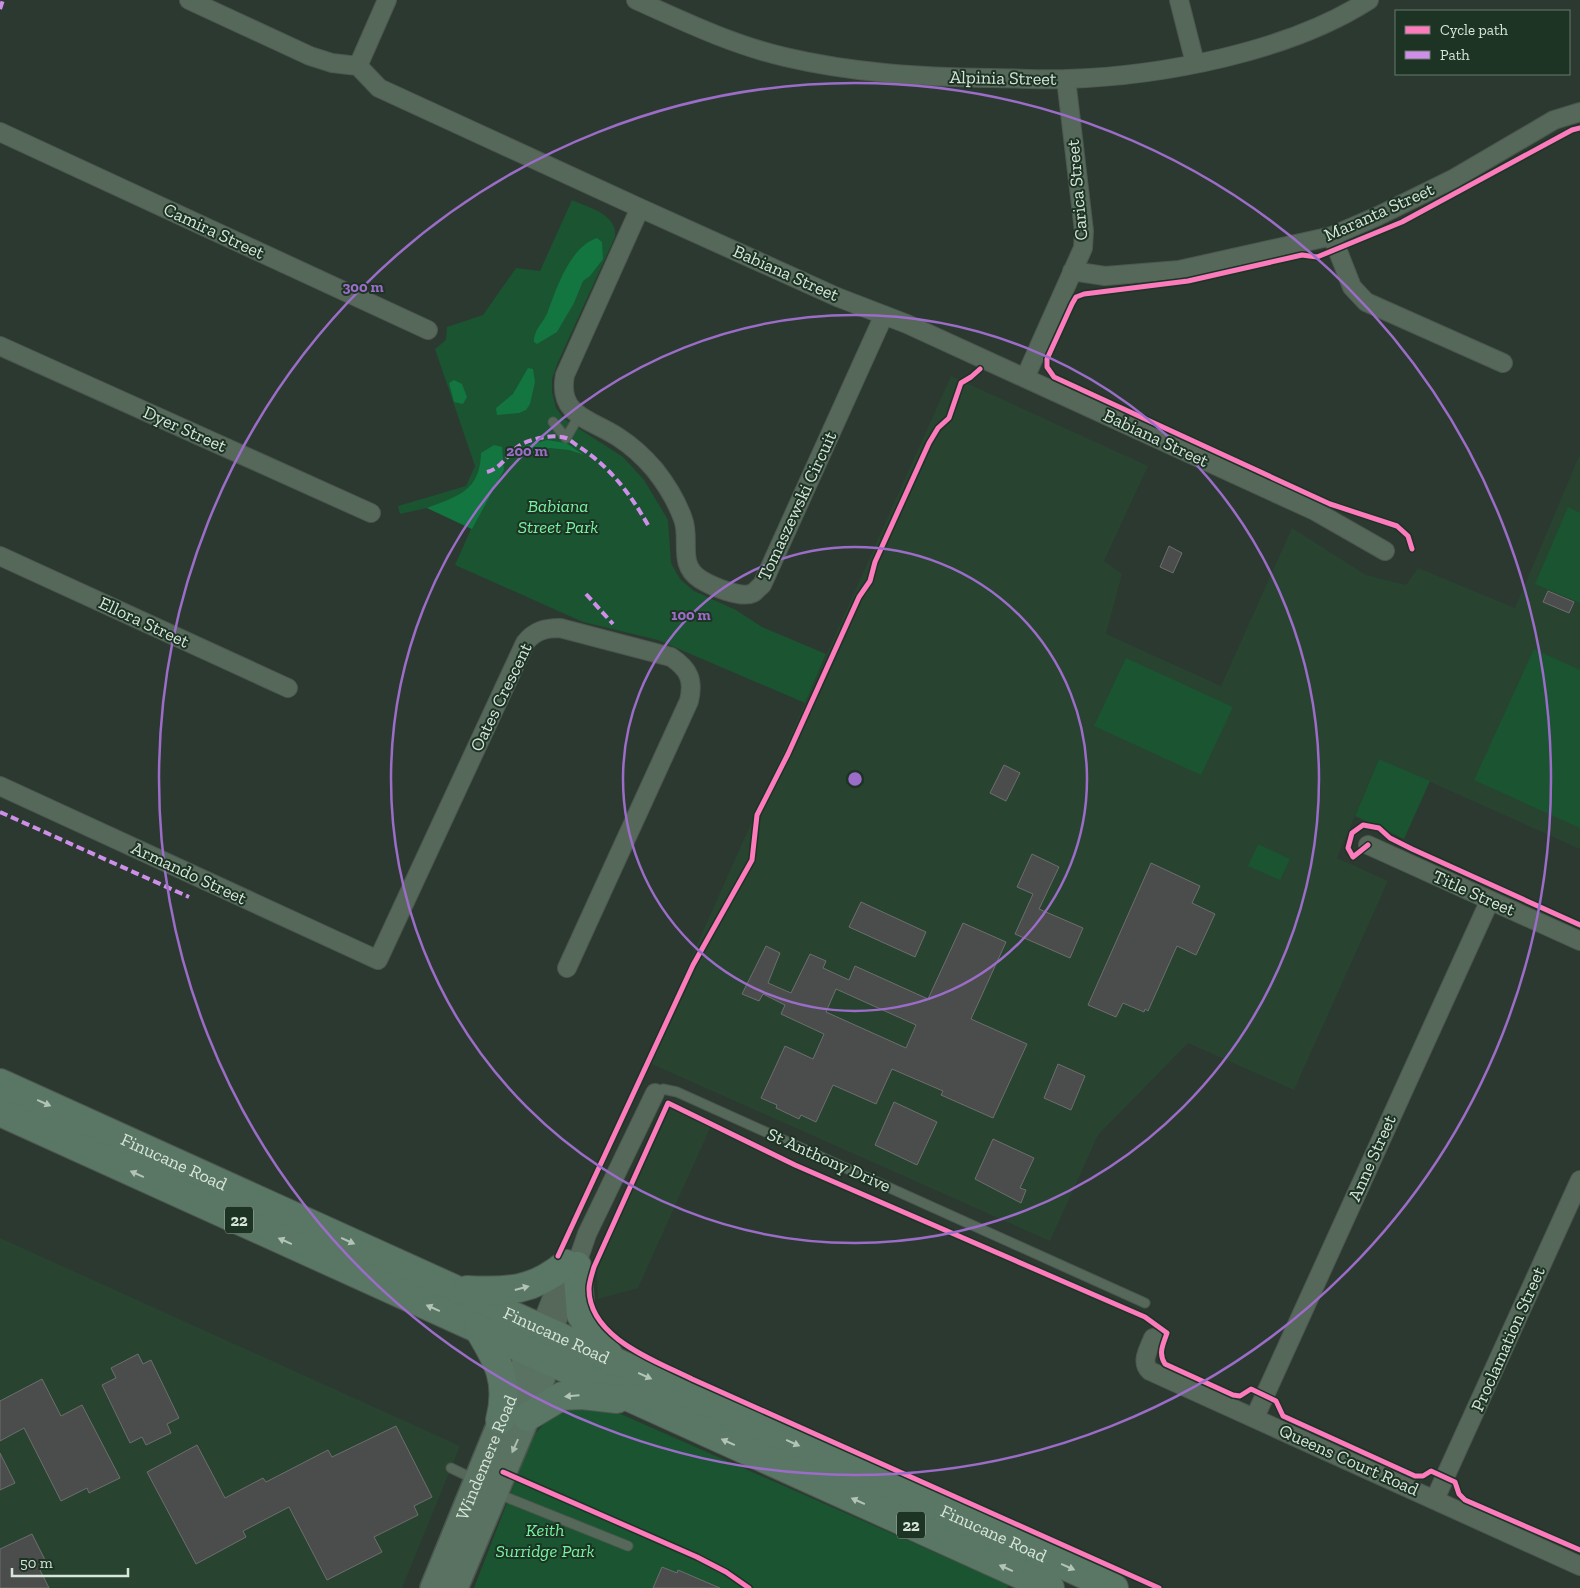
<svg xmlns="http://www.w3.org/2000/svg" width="1580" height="1588" viewBox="0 0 1580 1588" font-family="'Zilla Slab',serif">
<rect width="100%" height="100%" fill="#2c3930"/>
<path fill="#294331" d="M 951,376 L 1148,466 L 1104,561 L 1122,574 L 1106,634 L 1221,686 L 1292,528 L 1366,575 L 1406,585 L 1418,568 L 1515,608 L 1580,454 L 1580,849 L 1379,759 L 1337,858 L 1388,881 L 1294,1090 L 1188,1043 L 1098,1135 L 1050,1241 L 645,1061 Z
M 670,1108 L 711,1126 L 638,1288 L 598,1299 L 597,1268 Z
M 0,1238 L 460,1446 L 402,1588 L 0,1588 Z"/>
<path fill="#1a5431" d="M 572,200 C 589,208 618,214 615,237 L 558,362 L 552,379 L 552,392 L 556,408 L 564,419 L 623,457 L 644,480 L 668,520 L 671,563 L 680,579 L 694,591 L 736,610 L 762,627 L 826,654 L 805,703 L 658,640 L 583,622 L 455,565 L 471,529 L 427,508 L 400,514 L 398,506 L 466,486 L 475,466 L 435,349 L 446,340 L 447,327 L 483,315 L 516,268 L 540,271 Z
M 1568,507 L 1580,513 L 1580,603 L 1535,584 Z
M 1534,649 L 1580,670 L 1580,828 L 1474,780 Z
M 1126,658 L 1233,707 L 1201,775 L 1094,726 Z
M 1379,759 L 1430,781 L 1404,839 L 1355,816 Z
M 1258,844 L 1290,859 L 1280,880 L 1248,866 Z
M 579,1407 L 607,1408 L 1009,1585 L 1007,1588 L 474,1588 L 532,1438 C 547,1418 555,1413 579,1407 Z"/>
<path fill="#137540" d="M 597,238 L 602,242 L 603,259 L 590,276 L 583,281 L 574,303 L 557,332 L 537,344 L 534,342 C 534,328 544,323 548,311 C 557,287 570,247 597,238 Z
M 528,368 L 533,369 L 535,382 L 530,404 L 526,410 L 519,413 L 497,415 L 496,408 L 513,394 Z
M 454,380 L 462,384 L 467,397 L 463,404 L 454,402 L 449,383 Z
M 547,440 L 566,443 L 584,455 L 569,450 L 550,448 L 527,455 L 519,451 L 518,448 Z
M 494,445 L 502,447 L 504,470 L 472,529 L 427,508 C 458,496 480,491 481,453 Z"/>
<path fill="#4b4d4c" stroke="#6d6e6e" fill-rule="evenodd" d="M 1169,546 L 1182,553 L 1173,573 L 1160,567 Z
M 1548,591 L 1574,602 L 1569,613 L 1543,602 Z
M 1004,765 L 1020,773 L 1006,801 L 990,793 Z
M 1032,854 L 1059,867 L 1039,909 L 1083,928 L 1070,958 L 1015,934 L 1033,894 L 1017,887 Z
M 1151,863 L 1200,886 L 1192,903 L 1215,914 L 1196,955 L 1177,946 L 1148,1011 L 1145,1009 L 1144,1012 L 1123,1003 L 1116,1017 L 1088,1005 Z
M 861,902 L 926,932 L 915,957 L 849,927 Z
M 963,923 L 1006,942 L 971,1019 L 1027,1044 L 993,1118 L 941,1095 L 943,1091 L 892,1069 L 876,1104 L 833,1085 L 816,1122 L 801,1115 L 799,1119 L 776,1108 L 777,1105 L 761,1098 L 785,1046 L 813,1059 L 824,1034 L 781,1014 L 785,1005 L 763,994 L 759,1001 L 742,994 L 766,946 L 780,953 L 768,983 L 791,993 L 810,954 L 826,961 L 823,968 L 849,980 L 855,966 L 928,999 ZM 836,989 L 916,1025 L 906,1048 L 826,1012 Z
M 1058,1064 L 1085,1076 L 1071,1110 L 1044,1098 Z
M 894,1102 L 937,1122 L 917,1165 L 875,1145 Z
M 993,1139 L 1034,1158 L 1020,1188 L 1026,1190 L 1021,1203 L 975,1179 Z
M 138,1354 L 143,1364 L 151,1360 L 179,1418 L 167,1424 L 171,1433 L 146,1445 L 142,1437 L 130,1443 L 102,1385 L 116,1378 L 111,1368 Z
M 42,1379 L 61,1416 L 82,1405 L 120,1478 L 89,1493 L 87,1488 L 61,1501 L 24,1428 L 0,1441 L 0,1401 Z
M 396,1426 L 432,1497 L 414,1506 L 418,1515 L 374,1537 L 382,1552 L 327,1580 L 289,1507 L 243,1531 L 246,1537 L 196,1564 L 147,1472 L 197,1445 L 225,1498 L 263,1478 L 266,1482 L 328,1450 L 332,1457 Z
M 0,1453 L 15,1483 L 0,1490 Z
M 32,1534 L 47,1564 L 39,1568 L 49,1588 L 0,1588 L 0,1549 Z
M 662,1567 L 677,1573 L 678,1570 L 720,1588 L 653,1588 Z"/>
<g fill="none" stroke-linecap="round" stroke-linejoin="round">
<g stroke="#4c574f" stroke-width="11">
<path id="service" d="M 553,422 L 566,438 L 579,416
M 655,1093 L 663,1089 L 677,1092 L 1145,1303
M 451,1468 L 476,1480
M 496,1493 L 628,1546"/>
</g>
<g stroke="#4c574f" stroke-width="20">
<path id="minor" d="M 189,0 L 310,56 L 332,63 L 358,66 L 379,88 L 640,208 L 837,297 L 907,324 L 1315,511 L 1385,551
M 636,0 C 685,22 733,45 785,57 C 853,73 920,77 990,78 C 1015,78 1041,80 1066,79 C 1162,76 1288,52 1369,0
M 1179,0 L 1195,63
M 358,66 L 387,0
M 0,132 L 428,330
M 640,208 L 565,375 C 557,416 591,419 618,437 C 632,446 644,457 655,470 C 666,484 677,502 683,519 C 691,540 677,564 700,579 C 711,586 741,599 753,593 C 756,591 759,587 762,585 L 884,315
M 1332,236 L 1352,287 L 1366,302 L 1503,363
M 1072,271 L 1105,276 L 1179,270 L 1332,236 L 1378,216 L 1455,178 L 1554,120 L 1580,112
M 0,346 L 371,513
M 1025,378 L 1083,248 L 1084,231 L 1066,79
M 0,556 L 288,688
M 0,786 L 378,960 L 525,643 C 534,631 545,628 560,628 L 671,657 C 689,669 694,680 689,701 L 567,968
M 1368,845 L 1580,941
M 540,1328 L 563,1270
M 553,1333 L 587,1234 L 655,1093
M 1153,1338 C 1149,1349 1140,1362 1150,1371 L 1580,1566
M 1255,1417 L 1490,900
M 1435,1499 L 1580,1180"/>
</g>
<g stroke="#4c574f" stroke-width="28">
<g id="secondary">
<path id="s1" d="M 433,1588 L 537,1333"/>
<path d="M 455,1588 L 527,1417 L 542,1379 L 551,1341"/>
</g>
</g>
<g stroke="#4c574f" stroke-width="30">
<g id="trunk">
<path id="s2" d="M 0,1083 L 1114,1588"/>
<path d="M 0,1112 L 1050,1588"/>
<path d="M 577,1266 L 581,1315 L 612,1360"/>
<path d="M 467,1290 C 509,1292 533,1291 566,1264"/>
<path d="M 478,1328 C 498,1361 510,1381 500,1420"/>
<path d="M 527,1417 L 562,1396 L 582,1395 L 617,1399"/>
</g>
</g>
<use href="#service" stroke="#55685a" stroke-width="9"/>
<use href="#minor" stroke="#55685a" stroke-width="18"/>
<use href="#secondary" stroke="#5a7262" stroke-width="25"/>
<use href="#trunk" stroke="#5a7664" stroke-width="28"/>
<path stroke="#ce8fe9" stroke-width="4" stroke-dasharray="8 4" stroke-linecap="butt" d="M 0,9 L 3,0
M 487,472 C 505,467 508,450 524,443 C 535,438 554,434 566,438 C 570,439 574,444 578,446 C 610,467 629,492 648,525
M 586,594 L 613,624
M 0,812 L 189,897"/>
<g stroke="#1d3324" stroke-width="8">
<path id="cycleway" d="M 1412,549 L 1408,536 L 1397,526 L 1330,504 L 1054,377 L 1047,367 L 1047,359 L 1072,304 L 1076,297 L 1084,294 L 1188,281 L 1302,255 L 1317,257 L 1402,222 L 1572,130 L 1580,128
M 1368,845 L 1353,857 L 1348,848 L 1352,833 L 1363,825 L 1379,828 L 1390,838 L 1412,849 L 1580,925
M 558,1256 L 693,965 L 752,860 L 757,815 L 788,754 L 859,597 L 870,581 L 875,562 L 929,443 L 938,428 L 949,418 L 961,383 L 971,377 L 980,369
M 503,1472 L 697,1557 L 726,1572 L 749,1588
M 1159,1588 L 692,1379 C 656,1361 589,1338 589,1289 C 589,1282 592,1274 594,1267 L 668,1103 L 795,1165 L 1145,1317 L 1167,1333 C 1163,1345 1158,1353 1165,1364 L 1233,1395 L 1240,1396 L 1251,1389 L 1276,1401 L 1283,1416 L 1415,1476 L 1423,1476 L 1431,1471 L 1455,1482 L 1459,1494 L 1465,1500 L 1580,1550"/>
</g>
<use href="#cycleway" stroke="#fd7abc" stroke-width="5"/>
</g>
<defs><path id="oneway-solid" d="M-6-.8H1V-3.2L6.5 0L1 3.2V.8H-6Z" transform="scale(1.25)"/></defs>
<g fill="#b2c4b7">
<use href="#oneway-solid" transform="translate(44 1103) rotate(24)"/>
<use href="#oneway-solid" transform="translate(137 1174) rotate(-156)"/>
<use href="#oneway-solid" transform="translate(285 1241) rotate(-156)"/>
<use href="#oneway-solid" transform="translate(348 1241) rotate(24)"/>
<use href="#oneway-solid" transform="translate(522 1288) rotate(-15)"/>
<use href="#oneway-solid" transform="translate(433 1308) rotate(-156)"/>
<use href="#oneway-solid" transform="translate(645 1376) rotate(24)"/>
<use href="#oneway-solid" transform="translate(572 1396) rotate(175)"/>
<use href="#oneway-solid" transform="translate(728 1442) rotate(-156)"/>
<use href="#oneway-solid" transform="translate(793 1443) rotate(24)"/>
<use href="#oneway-solid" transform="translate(858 1501) rotate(-156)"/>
<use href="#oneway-solid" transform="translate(1068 1567) rotate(24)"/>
<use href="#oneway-solid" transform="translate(1006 1568) rotate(-156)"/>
</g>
<use fill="#abbdb0" href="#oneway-solid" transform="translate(515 1446) rotate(114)"/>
<g fill="none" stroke="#9b6dc8" stroke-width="2.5">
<circle cx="855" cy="779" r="232"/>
<circle cx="855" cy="779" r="464"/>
<circle cx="855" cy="779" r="696"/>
</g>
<g text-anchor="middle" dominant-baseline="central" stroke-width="4" stroke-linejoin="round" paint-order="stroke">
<g fill="#1d3324" stroke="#9fb0a3" stroke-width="1">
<rect x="225" y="1206.5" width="28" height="27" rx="4"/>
<rect x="897" y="1511.5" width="28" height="27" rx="4"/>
</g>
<g font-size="16" font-weight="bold" fill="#d7e5da">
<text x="239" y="1220">22</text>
<text x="911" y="1525">22</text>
</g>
<g font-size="18" fill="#d7e5da" stroke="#1d3324">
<text transform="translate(1003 78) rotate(1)">Alpinia Street</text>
<text transform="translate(1077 190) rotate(-95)">Carica Street</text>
<text transform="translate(1379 212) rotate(-24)">Maranta Street</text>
<text transform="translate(214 231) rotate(25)">Camira Street</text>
<text transform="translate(786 273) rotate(24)">Babiana Street</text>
<text transform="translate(185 429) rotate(24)">Dyer Street</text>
<text transform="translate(1156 438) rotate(25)">Babiana Street</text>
<text transform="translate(797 506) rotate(-65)">Tomaszewski Circuit</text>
<text transform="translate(144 622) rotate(25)">Ellora Street</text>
<text transform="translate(501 697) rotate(-64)">Oates Crescent</text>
<text transform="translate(189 873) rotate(25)">Armando Street</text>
<text transform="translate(1474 893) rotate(24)">Title Street</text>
<text transform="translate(1372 1158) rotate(-66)">Anne Street</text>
<text transform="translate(829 1160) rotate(24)">St Anthony Drive</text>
<text stroke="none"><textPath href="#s2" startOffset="191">Finucane Road</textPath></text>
<text stroke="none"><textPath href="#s2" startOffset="611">Finucane Road</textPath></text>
<text transform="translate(1508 1339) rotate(-66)">Proclamation Street</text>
<text stroke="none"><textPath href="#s1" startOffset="141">Windemere Road</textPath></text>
<text transform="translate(1349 1460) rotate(24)">Queens Court Road</text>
<text stroke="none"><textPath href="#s2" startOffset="1091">Finucane Road</textPath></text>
</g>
<g font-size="18" font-style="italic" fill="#78f3a2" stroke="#1d3324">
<text x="558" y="506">Babiana<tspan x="558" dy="21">Street Park</tspan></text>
<text x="545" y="1530">Keith<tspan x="545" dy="21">Surridge Park</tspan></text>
</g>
</g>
<circle cx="855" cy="779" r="8" fill="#9b6dc8" stroke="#1d3324" stroke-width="2.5"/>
<g font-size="15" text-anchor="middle" font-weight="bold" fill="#9b6dc8" stroke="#1d3324" stroke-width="4" stroke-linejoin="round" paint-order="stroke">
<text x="363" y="292">300 m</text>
<text x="527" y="456">200 m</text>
<text x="691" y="620">100 m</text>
</g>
<rect x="1395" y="10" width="175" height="65" fill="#1d3324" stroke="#677a6d"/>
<rect x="1405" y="26" width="25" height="8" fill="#fd7abc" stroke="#677a6d"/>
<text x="1440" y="35" font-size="15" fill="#d7e5da">Cycle path</text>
<rect x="1405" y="51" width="25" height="8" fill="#ce8fe9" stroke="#677a6d"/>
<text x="1440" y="60" font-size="15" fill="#d7e5da">Path</text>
<path d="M12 1568v8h116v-8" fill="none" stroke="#d7e5da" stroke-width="2.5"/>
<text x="20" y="1568" font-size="15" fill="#d7e5da" stroke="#1d3324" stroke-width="4" paint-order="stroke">50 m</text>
</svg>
